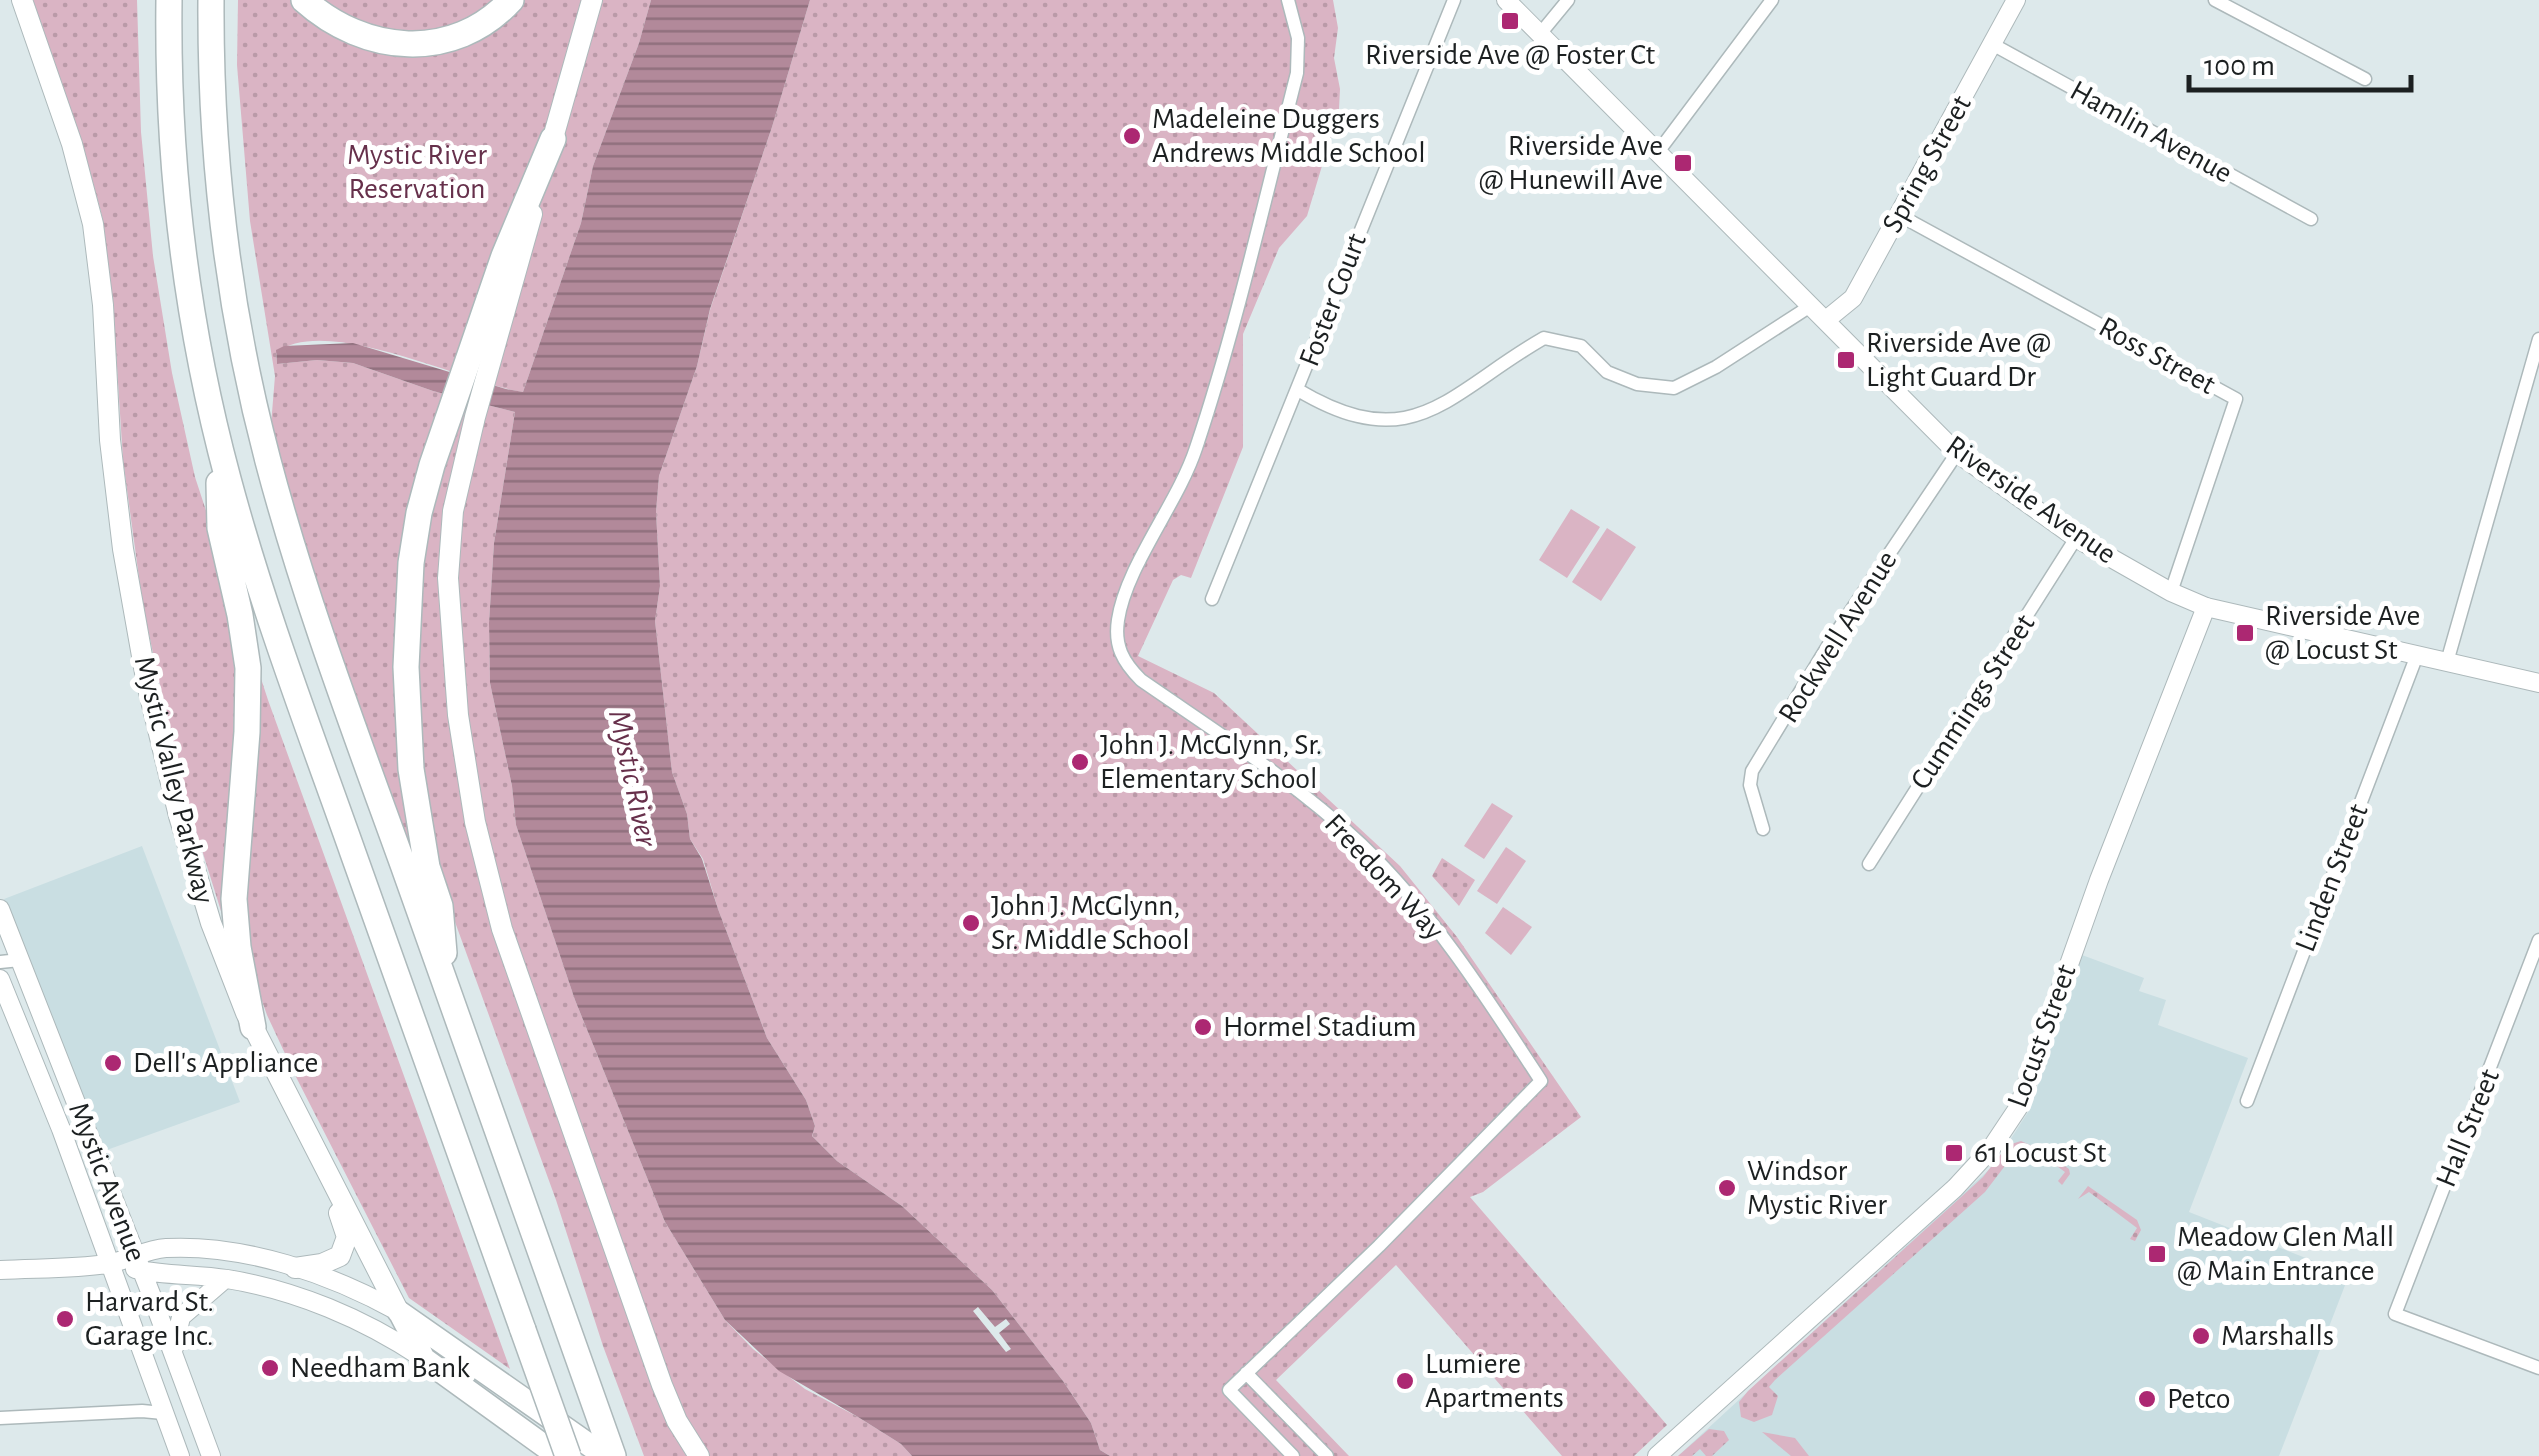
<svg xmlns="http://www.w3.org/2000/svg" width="2539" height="1456" viewBox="0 0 2539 1456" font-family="'Alegreya Sans',sans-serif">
<defs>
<pattern id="park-dots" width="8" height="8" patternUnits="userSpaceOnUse" patternTransform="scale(2.5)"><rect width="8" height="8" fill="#dab4c4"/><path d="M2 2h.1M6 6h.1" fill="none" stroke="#ba9aa8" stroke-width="1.8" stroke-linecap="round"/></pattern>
<pattern id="water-rules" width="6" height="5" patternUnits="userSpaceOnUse" patternTransform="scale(2.5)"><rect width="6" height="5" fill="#b2899a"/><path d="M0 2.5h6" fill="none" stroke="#90707d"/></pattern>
</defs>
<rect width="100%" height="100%" fill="#dde9eb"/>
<path fill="#c9dee2" d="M 142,846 L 240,1102 L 104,1151 L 4,899 Z
M 2082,955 L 2144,978 L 2139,991 L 2166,1000 L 2158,1025 L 2248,1058 L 2189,1212 L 2349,1275 L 2279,1456 L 1678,1456 L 1994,1165 L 2030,1109 Z"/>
<path fill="#dab4c4" d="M 1571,509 L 1600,527 L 1567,578 L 1539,560 Z
M 1607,528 L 1636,547 L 1601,601 L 1572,582 Z
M 1492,803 L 1513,816 L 1484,859 L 1464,846 Z
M 1506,847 L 1526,861 L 1497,904 L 1477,891 Z
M 1503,907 L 1532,927 L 1511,955 L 1485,933 Z
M 1762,1432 L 1795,1438 L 1809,1456 L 1791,1456 Z"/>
<path fill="url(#park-dots)" d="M 33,0 L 137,0 L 141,132 L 153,256 L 172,373 L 195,477 L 268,700 L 510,1369 L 409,1298 L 295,1075 L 267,1015 L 251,970 L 225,924 L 182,786 L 143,607 L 123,460 L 113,304 L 102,216 L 83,146 Z
M 238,0 L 651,0 L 639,43 L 593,166 L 581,223 L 523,392 C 464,383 325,313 276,353 L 277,364 L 317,360 L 353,363 L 433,391 L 515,412 L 494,543 L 489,623 L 490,683 L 512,786 L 516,825 L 575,1000 L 665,1222 L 725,1320 L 753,1349 L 805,1389 L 858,1417 L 901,1444 L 912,1456 L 644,1456 L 603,1346 L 556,1200 L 455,922 L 428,891 L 380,781 L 270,437 L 275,376 L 250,221 L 237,65 Z
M 810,0 L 1333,0 L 1338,28 L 1334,58 L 1340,89 L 1339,109 L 1307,216 L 1279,248 L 1243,334 L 1243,447 L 1191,578 L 1181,575 L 1173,580 L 1138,656 L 1214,693 L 1400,866 L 1457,937 L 1581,1117 L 1483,1192 L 1470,1197 L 1667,1425 L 1634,1456 L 1562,1456 L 1396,1265 L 1276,1380 L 1349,1456 L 1110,1456 L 1100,1450 L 1091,1423 L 1063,1381 L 992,1290 L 902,1206 L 837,1161 L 812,1136 L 815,1126 L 806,1100 L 767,1038 L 718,909 L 703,859 L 690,839 L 687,814 L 672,772 L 655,621 L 660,586 L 656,512 L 659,476 L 697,366 L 710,310 L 772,127 Z
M 1442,858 L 1475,880 L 1459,906 L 1432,876 Z
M 2021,1141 L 2044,1151 L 2069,1169 L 2070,1174 L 2062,1185 L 2058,1181 L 2065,1172 L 2036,1151 L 2027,1161 L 2014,1154 L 1985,1192 L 1775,1380 L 1769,1387 L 1778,1396 L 1772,1415 L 1754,1422 L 1741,1417 L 1739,1402 L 1748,1391 L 1983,1177 L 2008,1145 Z
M 2088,1186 L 2137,1220 L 2141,1230 L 2135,1241 L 2130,1239 L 2137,1228 L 2089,1192 L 2078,1199 Z
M 1709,1429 L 1724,1431 L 1729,1440 L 1712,1456 L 1706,1456 L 1700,1449 L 1692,1456 L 1678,1456 Z"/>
<path fill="url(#water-rules)" d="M 651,0 L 810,0 L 772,127 L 710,309 L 697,366 L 659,476 L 656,512 L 660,586 L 655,621 L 672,772 L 687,814 L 690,839 L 702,859 L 718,909 L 767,1038 L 806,1100 L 815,1126 L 812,1136 L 837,1161 L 902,1206 L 992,1290 L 1063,1381 L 1091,1423 L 1100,1450 L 1110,1456 L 912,1456 L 901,1444 L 858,1417 L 779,1371 L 725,1320 L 665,1222 L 575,1000 L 516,825 L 512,786 L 490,683 L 489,623 L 494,543 L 515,412 L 433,391 L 353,363 L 317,360 L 277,364 L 276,350 L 284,346 L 353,343 L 506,389 L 523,392 L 581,223 L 593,166 L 639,43 Z"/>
<path fill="#dde9eb" d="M 978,1307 L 995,1327 L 1006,1319 L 1010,1324 L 999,1333 L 1011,1349 L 1006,1352 L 973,1311 Z"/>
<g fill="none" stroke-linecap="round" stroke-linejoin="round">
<g stroke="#adb9bb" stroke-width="15">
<path id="minor" d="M 1288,0 L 1298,38 L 1297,73 C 1265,198 1237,325 1196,448 C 1178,503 1126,566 1118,620 C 1114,646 1123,662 1141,680 C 1216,732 1294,781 1361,844 C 1433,913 1487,998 1541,1081 L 1379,1246 L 1229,1390 L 1293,1456
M 2215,0 L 2365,79
M 1540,34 L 1568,0
M 1992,44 L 2311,219
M 1658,152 L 1772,0
M 1899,215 L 2236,399 L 2171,592
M 1298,390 C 1414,459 1448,393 1544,338 L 1581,346 L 1607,372 L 1637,384 L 1674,388 L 1716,367 L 1812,305
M 1212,599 L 1454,0
M 2447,662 L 2539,339
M 1763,829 L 1750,785 L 1752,771 L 1834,636 L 1957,453
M 1869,864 L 2076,538
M 2539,940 L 2395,1314 L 2539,1368
M 0,962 L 20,960
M 2247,1101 L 2417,655
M 1246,1373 L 1327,1456
M 0,1418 L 142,1411 L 163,1413"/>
</g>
<g stroke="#adb9bb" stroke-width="20">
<path id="tertiary" d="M 1826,320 L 1853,298 L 2016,0
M 1657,1456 L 1955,1188 L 1990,1150 L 2018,1108 L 2099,880 L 2206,607"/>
</g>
<g stroke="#adb9bb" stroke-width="20">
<path id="secondary" d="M 1506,0 L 1957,453 L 2076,538 L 2171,592 L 2206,607 L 2539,683
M 0,909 L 151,1294 L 211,1456
M 0,979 L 61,1129 L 180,1456
M 135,1269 C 165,1276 196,1274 227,1279 C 296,1290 364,1319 421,1357
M 0,1270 C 35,1268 72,1269 107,1264 C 127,1261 146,1249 166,1248 C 245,1244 331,1274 399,1312
M 174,1348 L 181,1317 L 225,1279"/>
</g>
<g stroke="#adb9bb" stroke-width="22">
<path id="primary" d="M 22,0 L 72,144 L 93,224 L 103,305 L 110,440 L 123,549 L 147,684 L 179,816 L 211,923 L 246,1013 L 399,1312
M 549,152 L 592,0
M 532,214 L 475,417 L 453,511 L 448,578 L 458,715 L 475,822 L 502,929 L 662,1385 L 677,1421 L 699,1456
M 295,1268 L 322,1264 L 340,1256 L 347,1237 L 339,1213"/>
</g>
<g stroke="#adb9bb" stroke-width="25">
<path id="trunk" d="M 399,1312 L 605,1456
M 401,1315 L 424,1359 L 558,1456"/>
</g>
<g stroke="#adb9bb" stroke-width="28">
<path id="motorway" d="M 169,0 C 167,161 186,323 228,479 C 262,606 309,729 353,853 C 410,1012 467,1171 523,1330
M 211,0 C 210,155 228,310 268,461 C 305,601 357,737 406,873 C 475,1068 544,1262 613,1456
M 304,0 C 364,54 453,63 511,0
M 219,483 L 220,528 L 240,615 L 248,668 L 247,732 L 234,899 L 238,947 L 253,1027
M 444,953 L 440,906 L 427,867 L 411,769 L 406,667 L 411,563 L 419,513 L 432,465 L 504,256 L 553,139"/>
</g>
<use href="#minor" stroke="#fff" stroke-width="12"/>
<use href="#tertiary" stroke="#fff" stroke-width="18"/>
<use href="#secondary" stroke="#fff" stroke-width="18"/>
<use href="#primary" stroke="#fff" stroke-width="20"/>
<use href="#trunk" stroke="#fff" stroke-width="22"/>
<use href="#motorway" stroke="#fff" stroke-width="25"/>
<g stroke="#adb9bb" stroke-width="28" stroke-linecap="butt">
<path id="motorway-bridge" d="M 523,1330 L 568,1456"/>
</g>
<use href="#motorway-bridge" stroke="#fff" stroke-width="25"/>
</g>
<g fill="#ac2872" stroke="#fff" stroke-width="4">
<rect x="1500" y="11" width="20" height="20" rx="5"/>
<circle cx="1132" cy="136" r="10"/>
<rect x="1673" y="153" width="20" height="20" rx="5"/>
<rect x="1836" y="350" width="20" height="20" rx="5"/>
<rect x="2235" y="623" width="20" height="20" rx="5"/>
<circle cx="1080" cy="762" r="10"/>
<circle cx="971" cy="923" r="10"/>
<circle cx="1203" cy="1027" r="10"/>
<circle cx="113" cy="1063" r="10"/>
<rect x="1944" y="1143" width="20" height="20" rx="5"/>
<circle cx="1727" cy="1188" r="10"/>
<rect x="2147" y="1244" width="20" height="20" rx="5"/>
<circle cx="65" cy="1319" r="10"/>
<circle cx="2201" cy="1336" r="10"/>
<circle cx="270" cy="1368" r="10"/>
<circle cx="1405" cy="1381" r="10"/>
<circle cx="2147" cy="1399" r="10"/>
</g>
<g text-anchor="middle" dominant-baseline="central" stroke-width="10" stroke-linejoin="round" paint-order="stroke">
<g font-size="30" fill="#1c2021" stroke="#fff" text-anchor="start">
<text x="1510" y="55" text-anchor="middle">Riverside Ave @ Foster Ct</text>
<text x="1152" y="119">Madeleine Duggers<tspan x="1152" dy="34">Andrews Middle School</tspan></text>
<text x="1663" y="146" text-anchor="end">Riverside Ave<tspan x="1663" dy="34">@ Hunewill Ave</tspan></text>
<text x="1866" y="343">Riverside Ave @<tspan x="1866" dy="34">Light Guard Dr</tspan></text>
<text x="2265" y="616">Riverside Ave<tspan x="2265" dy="34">@ Locust St</tspan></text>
<text x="1100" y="745">John J. McGlynn, Sr.<tspan x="1100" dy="34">Elementary School</tspan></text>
<text x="991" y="906">John J. McGlynn,<tspan x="991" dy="34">Sr. Middle School</tspan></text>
<text x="1223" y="1027">Hormel Stadium</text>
<text x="133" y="1063">Dell's Appliance</text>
<text x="1974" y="1153">61 Locust St</text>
<text x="1747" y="1171">Windsor<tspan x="1747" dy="34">Mystic River</tspan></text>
<text x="2177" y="1237">Meadow Glen Mall<tspan x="2177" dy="34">@ Main Entrance</tspan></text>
<text x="85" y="1302">Harvard St.<tspan x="85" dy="34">Garage Inc.</tspan></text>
<text x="2221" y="1336">Marshalls</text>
<text x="1425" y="1364">Lumiere<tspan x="1425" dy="34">Apartments</tspan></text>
<text x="290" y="1368">Needham Bank</text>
<text x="2167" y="1399">Petco</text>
</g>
<g font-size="30" fill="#1c2021" stroke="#fff">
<text transform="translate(2151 132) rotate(29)">Hamlin Avenue</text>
<text transform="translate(1927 164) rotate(-61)">Spring Street</text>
<text transform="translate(1333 300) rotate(-69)">Foster Court</text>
<text transform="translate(2157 356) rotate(29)">Ross Street</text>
<text transform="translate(2031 500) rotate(35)">Riverside Avenue</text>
<text transform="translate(1838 637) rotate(-58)">Rockwell Avenue</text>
<text transform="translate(1973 702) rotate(-57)">Cummings Street</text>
<text transform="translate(174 780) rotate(76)">Mystic Valley Parkway</text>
<text transform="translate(1384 877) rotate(47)">Freedom Way</text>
<text transform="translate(2332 878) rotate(-69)">Linden Street</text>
<text transform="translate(2042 1036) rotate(-70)">Locust Street</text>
<text transform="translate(2468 1128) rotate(-68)">Hall Street</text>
<text transform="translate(107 1182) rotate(69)">Mystic Avenue</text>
</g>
<g font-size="30" fill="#66304b" stroke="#fff">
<text x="417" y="155">Mystic River<tspan x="417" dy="34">Reservation</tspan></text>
</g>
<g font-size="32" font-style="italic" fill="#67304b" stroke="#fff">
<text transform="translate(633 778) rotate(78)">Mystic River</text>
</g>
</g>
<path d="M2189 75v15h222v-15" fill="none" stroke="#1c2021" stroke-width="5"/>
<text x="2204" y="75" font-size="30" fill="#1c2021" stroke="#ffffff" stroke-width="8" paint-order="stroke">100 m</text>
</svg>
